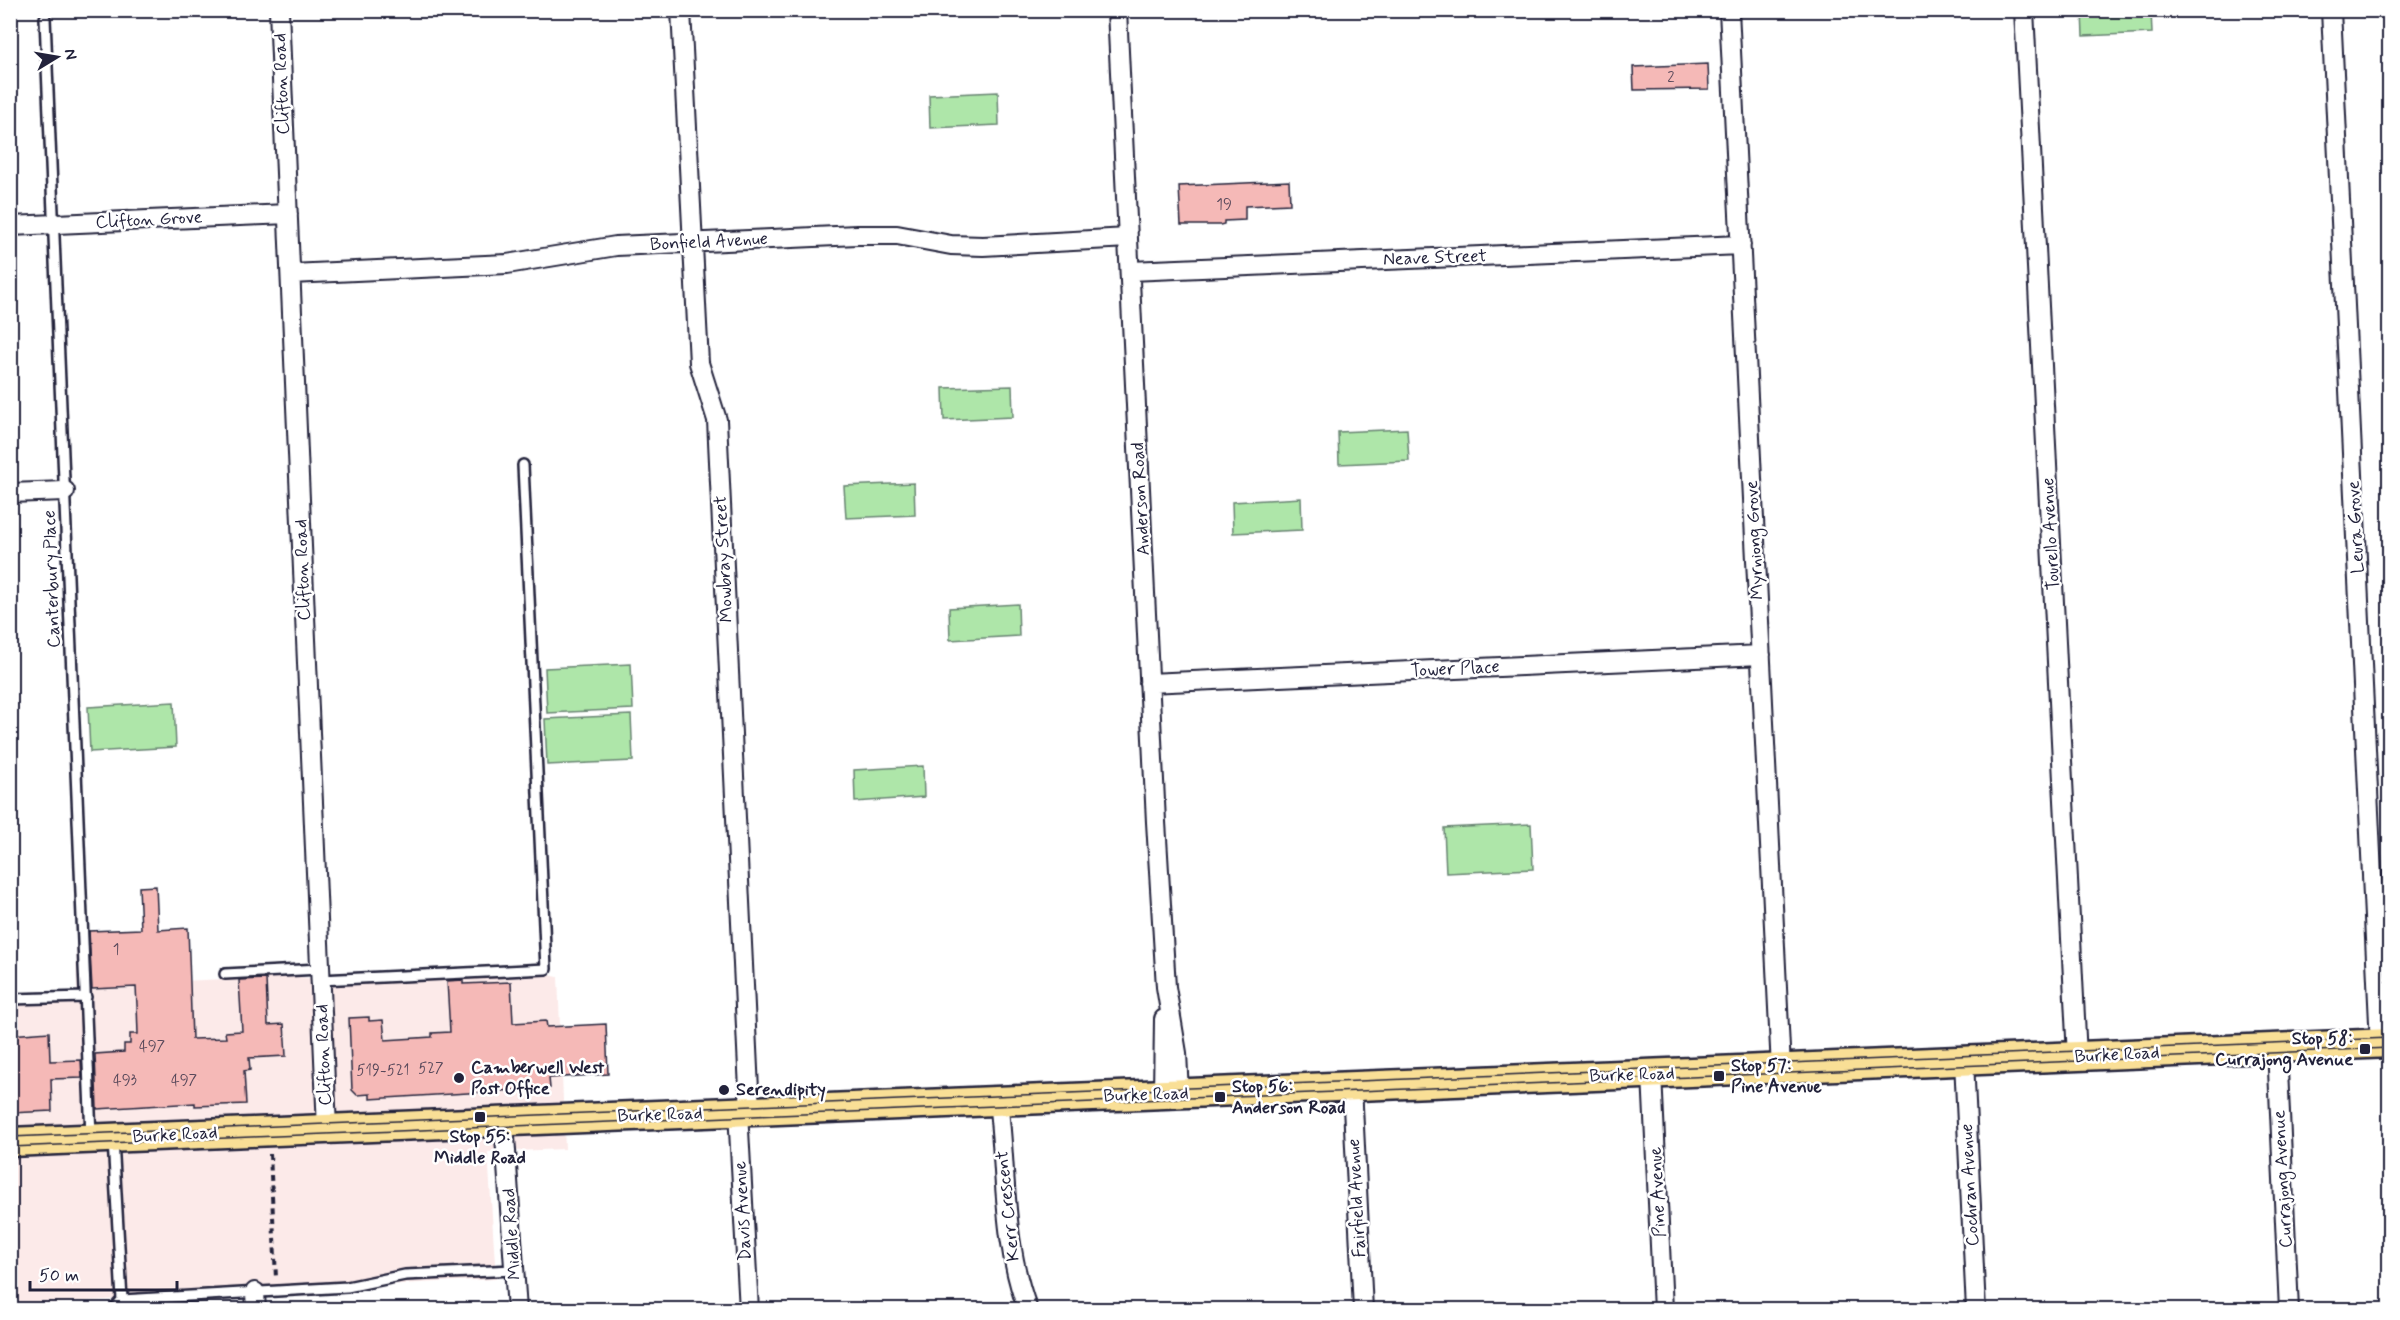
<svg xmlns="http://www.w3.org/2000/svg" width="2400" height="1320" viewBox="0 0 2400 1320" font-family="Mynerve,sans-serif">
<rect width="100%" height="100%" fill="#fff"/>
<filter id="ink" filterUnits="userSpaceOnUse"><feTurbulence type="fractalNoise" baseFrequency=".0167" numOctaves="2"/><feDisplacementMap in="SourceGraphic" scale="12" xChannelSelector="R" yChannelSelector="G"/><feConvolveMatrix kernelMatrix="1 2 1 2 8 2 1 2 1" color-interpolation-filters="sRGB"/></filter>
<g filter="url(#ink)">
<path fill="#fceae9" d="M 179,932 L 182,981 L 289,976 L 348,982 L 544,974 L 558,977 L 565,1149 L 488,1152 L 496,1279 L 11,1305 L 11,1001 L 77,1001 L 76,939 Z"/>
<path fill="#aee6a9" stroke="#688472" stroke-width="1.5" d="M 2082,11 L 2151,11 L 2152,33 L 2083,36 Z
M 998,92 L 999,125 L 930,128 L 929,95 Z
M 1012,386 L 1013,417 L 944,420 L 943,388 Z
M 1407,429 L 1409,461 L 1339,464 L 1338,432 Z
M 914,483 L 915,515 L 846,518 L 844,486 Z
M 1301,498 L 1302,530 L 1233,533 L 1232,502 Z
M 1018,604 L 1019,636 L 950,640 L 949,608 Z
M 631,664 L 633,709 L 547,713 L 545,668 Z
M 174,702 L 176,747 L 90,752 L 88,707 Z
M 631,715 L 633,761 L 547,765 L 545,719 Z
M 923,766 L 924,797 L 855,802 L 854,770 Z
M 1531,824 L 1533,869 L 1446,873 L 1444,828 Z"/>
<path fill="#f5b9b7" stroke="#22223b" stroke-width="1.5" d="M 1708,64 L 1709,89 L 1634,90 L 1633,67 Z
M 1289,181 L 1290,204 L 1245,206 L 1245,220 L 1224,221 L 1224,224 L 1220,225 L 1181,225 L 1179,186 Z
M 156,886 L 158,930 L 188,928 L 192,1039 L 226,1038 L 225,1032 L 242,1031 L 239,980 L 266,979 L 268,1025 L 284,1024 L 286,1056 L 249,1058 L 250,1070 L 244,1071 L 246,1104 L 195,1106 L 195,1103 L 97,1109 L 95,1054 L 124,1052 L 124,1044 L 130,1044 L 130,1034 L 138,1034 L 137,1005 L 136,987 L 92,989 L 89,931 L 141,929 L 139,887 Z
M 463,980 L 463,984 L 511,982 L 513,1023 L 546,1021 L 547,1027 L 606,1024 L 608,1074 L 549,1078 L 550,1088 L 370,1099 L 370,1094 L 357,1095 L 352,1090 L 349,1018 L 369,1017 L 369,1021 L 383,1020 L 385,1040 L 432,1037 L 432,1033 L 450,1032 L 447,981 Z
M 49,1032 L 50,1061 L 81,1060 L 82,1078 L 51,1079 L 52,1111 L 10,1113 L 10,1035 Z"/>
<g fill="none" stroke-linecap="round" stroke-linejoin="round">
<g stroke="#22223b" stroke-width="14">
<path id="lane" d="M 45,18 L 91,1136
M 225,974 L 320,969
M 320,980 L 546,969 L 523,465
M 10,999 L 86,997
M 113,1140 L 122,1300 L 347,1287 L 405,1275 L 514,1270
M 113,1310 L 122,1300"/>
</g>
<g stroke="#22223b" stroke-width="22">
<path id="street" d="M 279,10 L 327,1129
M 681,10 L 699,363 L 717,420 L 750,1111
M 1117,10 L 1156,822 L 1166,987 L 1177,1053 L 1179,1093
M 1729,10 L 1781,1069
M 2024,10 L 2077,1057
M 2331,10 L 2380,1044
M 10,226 L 288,214
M 1130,271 L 1741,245
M 291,274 L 507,264 L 616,246 L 857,235 L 897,235 L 951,245 L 983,246 L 1128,238
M 10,493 L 65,491
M 1149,683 L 1761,655
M 2277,1048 L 2289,1310
M 1964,1061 L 1976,1310
M 1652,1074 L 1663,1310
M 1352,1086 L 1363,1310
M 1163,1094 L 1164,1019
M 998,1101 C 1007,1172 1002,1242 1028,1310
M 738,1112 L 749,1310
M 504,1122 L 517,1310
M 255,1292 L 256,1310"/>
</g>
<g stroke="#22223b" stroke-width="33">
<path id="primary" d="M 10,1142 L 2390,1043"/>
</g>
<path stroke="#22223b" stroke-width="4" stroke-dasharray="6 4.5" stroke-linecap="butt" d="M 270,1154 L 276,1278"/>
<use href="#lane" stroke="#fff" stroke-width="9"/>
<use href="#street" stroke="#fff" stroke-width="18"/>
<use href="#primary" stroke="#f9df96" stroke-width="28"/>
<path stroke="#22223b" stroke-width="1.5" d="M 10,1137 L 2390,1038
M 10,1147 L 2390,1048"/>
</g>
</g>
<g fill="#22223b" stroke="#fff" stroke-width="2">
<rect x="2359" y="1043" width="12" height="12" rx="3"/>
<rect x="1713" y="1070" width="12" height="12" rx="3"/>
<circle cx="459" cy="1078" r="6"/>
<circle cx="724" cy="1090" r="6"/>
<rect x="1214" y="1091" width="12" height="12" rx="3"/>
<rect x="474" y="1111" width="12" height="12" rx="3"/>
</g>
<g text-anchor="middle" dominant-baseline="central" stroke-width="5" stroke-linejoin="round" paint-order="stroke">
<g font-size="15" fill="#57485a">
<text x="1671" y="78">2</text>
<text x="1224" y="205">19</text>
<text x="116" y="950">1</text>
<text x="152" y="1047">497</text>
<text x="431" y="1069">527</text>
<text x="383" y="1071">519-521</text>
<text x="125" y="1081">493</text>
<text x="184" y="1081">497</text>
</g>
<g font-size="18" fill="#22223b" stroke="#fff">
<text transform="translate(282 84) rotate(-92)">Clifton Road</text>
<text transform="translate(149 220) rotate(-3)">Clifton Grove</text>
<text transform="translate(709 242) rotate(-3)">Bonfield Avenue</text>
<text transform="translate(1435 258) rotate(-2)">Neave Street</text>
<text transform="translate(1141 499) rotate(-93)">Anderson Road</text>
<text transform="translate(2356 527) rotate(-93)">Leura Grove</text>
<text transform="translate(2051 534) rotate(-93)">Tourello Avenue</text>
<text transform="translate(1755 540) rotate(-93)">Myrniong Grove</text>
<text transform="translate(724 559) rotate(-93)">Mowbray Street</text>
<text transform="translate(303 570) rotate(-92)">Clifton Road</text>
<text transform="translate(52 579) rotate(-92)">Canterbury Place</text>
<text transform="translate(1455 669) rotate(-3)">Tower Place</text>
<text transform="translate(324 1055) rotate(-92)">Clifton Road</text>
<text transform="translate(2117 1055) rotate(-3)">Burke Road</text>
<text transform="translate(1632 1075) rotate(-2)">Burke Road</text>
<text transform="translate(1146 1095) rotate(-2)">Burke Road</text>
<text transform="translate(660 1115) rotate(-2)">Burke Road</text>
<text transform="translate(175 1135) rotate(-3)">Burke Road</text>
<text transform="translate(2283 1179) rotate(-93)">Currajong Avenue</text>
<text transform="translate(1970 1185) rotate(-93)">Cochran Avenue</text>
<text transform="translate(1658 1192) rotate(-93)">Pine Avenue</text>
<text transform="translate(1357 1198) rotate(-93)">Fairfield Avenue</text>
<text transform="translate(1008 1206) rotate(-96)">Kerr Crescent</text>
<text transform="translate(743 1211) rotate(-93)">Davis Avenue</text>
<text transform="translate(512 1234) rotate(-94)">Middle Road</text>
</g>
<g font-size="18" font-weight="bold" fill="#22223b" stroke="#fff" text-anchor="start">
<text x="2353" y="1039" text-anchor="end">Stop 58:<tspan x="2353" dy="21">Currajong Avenue</tspan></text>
<text x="1731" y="1066">Stop 57:<tspan x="1731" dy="21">Pine Avenue</tspan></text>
<text x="471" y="1068">Camberwell West<tspan x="471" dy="21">Post Office</tspan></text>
<text x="1232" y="1087">Stop 56:<tspan x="1232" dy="21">Anderson Road</tspan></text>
<text x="736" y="1090">Serendipity</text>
<text x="480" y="1137" text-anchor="middle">Stop 55:<tspan x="480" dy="21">Middle Road</tspan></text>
</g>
</g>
<rect width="2400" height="1320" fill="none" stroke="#fff" stroke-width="36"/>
<rect x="18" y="18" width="2364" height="1284" fill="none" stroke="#22223b" stroke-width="2" filter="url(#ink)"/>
<g transform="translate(57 57) rotate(79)" stroke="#ffffff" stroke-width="4.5" paint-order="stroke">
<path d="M0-4.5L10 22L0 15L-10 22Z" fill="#22223b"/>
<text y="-9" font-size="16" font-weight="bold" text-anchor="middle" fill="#22223b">N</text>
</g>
<path d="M30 1281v9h147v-9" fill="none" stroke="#22223b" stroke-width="3"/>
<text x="39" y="1281" font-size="18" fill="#22223b" stroke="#ffffff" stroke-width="4.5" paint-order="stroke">50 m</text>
</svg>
